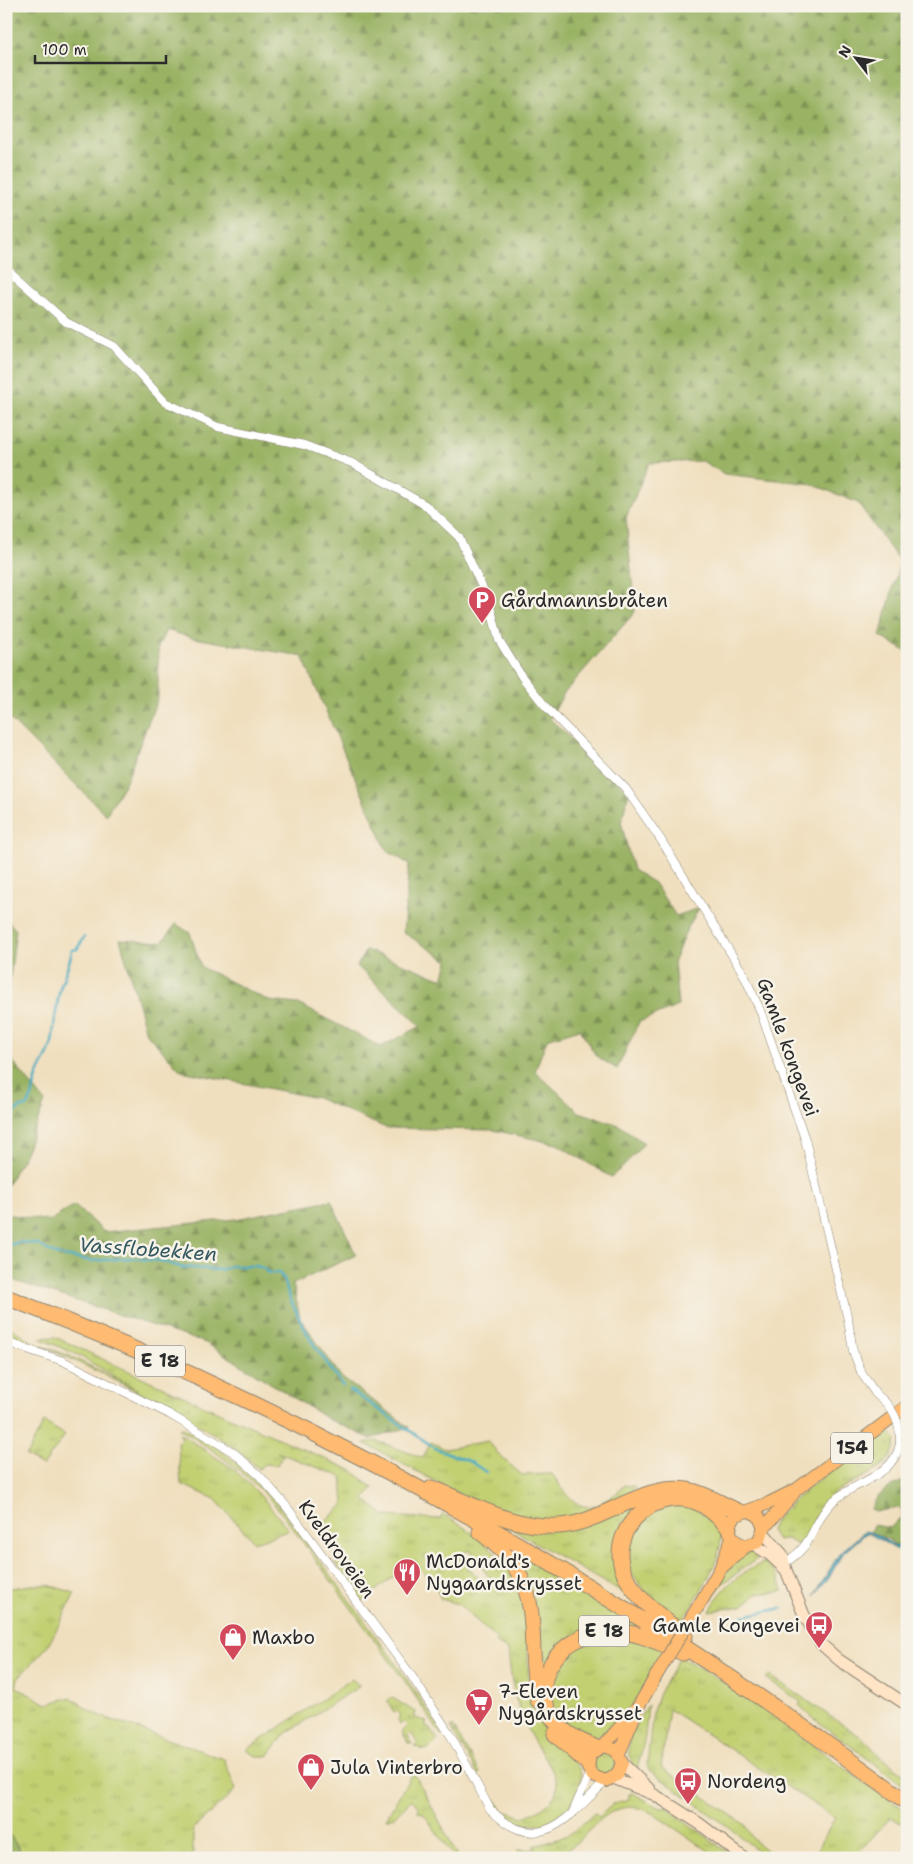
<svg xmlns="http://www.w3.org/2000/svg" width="913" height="1864" viewBox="0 0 913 1864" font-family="'Shantell Sans',sans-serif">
<defs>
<pattern id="grass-tufts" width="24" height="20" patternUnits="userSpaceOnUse" patternTransform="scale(1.25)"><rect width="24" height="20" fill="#c2d072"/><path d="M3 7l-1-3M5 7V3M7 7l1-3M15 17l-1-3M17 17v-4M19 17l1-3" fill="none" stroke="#a7b363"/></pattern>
<pattern id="forest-firs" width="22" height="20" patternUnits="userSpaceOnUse" patternTransform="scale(1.25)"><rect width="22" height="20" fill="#99b264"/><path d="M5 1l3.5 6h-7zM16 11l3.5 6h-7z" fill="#7d9153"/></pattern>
<pattern id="water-rules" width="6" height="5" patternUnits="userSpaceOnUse" patternTransform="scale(1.25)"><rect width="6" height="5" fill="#44abc3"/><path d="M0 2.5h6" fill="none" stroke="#398b9f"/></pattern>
</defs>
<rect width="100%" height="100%" fill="#f7f3e8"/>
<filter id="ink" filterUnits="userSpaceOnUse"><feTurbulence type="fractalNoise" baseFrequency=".02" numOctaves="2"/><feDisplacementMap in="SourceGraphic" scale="10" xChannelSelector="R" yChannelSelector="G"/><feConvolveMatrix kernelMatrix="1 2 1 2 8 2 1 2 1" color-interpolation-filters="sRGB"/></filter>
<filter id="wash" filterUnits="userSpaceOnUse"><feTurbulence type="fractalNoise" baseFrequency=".0096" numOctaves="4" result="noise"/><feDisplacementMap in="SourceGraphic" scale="20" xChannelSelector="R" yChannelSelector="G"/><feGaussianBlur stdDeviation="1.12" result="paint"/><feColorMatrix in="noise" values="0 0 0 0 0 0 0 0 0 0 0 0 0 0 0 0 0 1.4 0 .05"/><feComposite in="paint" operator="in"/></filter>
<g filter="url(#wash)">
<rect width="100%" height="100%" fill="#f0dfbe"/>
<path fill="url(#grass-tufts)" stroke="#767e4e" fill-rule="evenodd" d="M 6,1325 L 34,1343 L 70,1356 L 138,1390 L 78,1355 L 39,1338 L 55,1337 L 200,1404 L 353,1471 L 373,1488 L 364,1499 L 385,1516 L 440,1519 L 443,1514 C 478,1535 514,1561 524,1604 C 529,1621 527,1643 528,1661 C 529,1677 527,1698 535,1713 C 544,1734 580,1758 581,1776 C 582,1785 576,1796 571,1804 C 547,1837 511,1828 490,1798 L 493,1797 L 504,1811 L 523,1817 C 587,1793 543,1765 527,1728 C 514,1700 511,1680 508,1650 L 495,1642 L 497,1639 L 458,1604 L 441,1599 L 435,1586 L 414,1561 L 362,1601 L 334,1561 L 335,1555 L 319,1526 L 344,1505 L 342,1477 L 277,1452 L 283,1455 L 277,1465 L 264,1464 L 259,1469 C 221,1434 176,1412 130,1388 C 90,1368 50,1347 6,1335 ZM 470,1550 L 494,1584 L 494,1585 L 487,1588 L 458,1555 Z
M 44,1422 L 65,1435 L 43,1466 L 26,1456 Z
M 182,1428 C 221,1445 252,1474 280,1506 L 392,1658 L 443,1732 L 441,1735 L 409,1687 L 280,1511 C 251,1476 218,1452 179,1429 Z
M 887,1429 L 896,1439 C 894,1475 851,1476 830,1497 C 816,1511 810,1529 800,1546 L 787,1539 L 778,1541 L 771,1531 C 773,1508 866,1445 887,1429 Z
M 179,1433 L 234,1469 L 263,1498 L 288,1529 L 285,1532 L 254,1542 L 215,1499 L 181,1484 L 178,1443 L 182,1439 Z
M 377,1441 L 423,1458 L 431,1442 L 445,1449 L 488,1441 L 501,1457 L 522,1475 L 552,1474 C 566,1493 579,1519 606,1500 C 613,1496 619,1492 624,1485 L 635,1487 L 627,1498 L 592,1513 L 556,1520 L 519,1518 L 455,1492 L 364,1443 Z
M 642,1504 L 616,1541 L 638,1602 L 491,1517 L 537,1530 Z
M 692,1505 L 721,1528 C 725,1559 696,1598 680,1624 L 660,1611 L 628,1570 L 626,1548 L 629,1535 L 654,1507 Z
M 502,1541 L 669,1641 L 600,1627 L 541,1677 L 536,1624 Z
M 751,1552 L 762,1555 L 722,1584 L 708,1603 C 711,1590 736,1555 751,1552 Z
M 763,1563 C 776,1567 779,1579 783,1591 L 757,1594 L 743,1606 L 710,1611 C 721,1588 739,1573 763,1563 Z
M 31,1585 L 48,1585 L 75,1593 L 48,1646 L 18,1678 L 16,1687 L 47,1704 L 71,1697 L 87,1709 L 101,1716 L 224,1759 L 236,1790 L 193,1829 L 193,1853 L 189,1858 L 25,1858 L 6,1829 L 6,1589 Z
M 608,1634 L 666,1649 C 649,1676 625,1729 594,1738 L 571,1729 L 551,1705 L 551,1675 L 563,1653 Z
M 680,1657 C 762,1699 829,1763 907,1811 L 907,1827 L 891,1817 L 853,1858 L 813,1858 L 835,1818 L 669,1709 L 661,1767 L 744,1824 L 753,1839 L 775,1858 L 767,1858 L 727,1826 L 649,1770 L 647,1764 L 653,1711 L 659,1693 Z
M 769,1675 L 864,1739 L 880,1756 L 907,1776 L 907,1788 L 813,1718 L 799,1705 L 801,1702 L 766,1678 Z
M 352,1679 L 360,1686 L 286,1733 L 268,1756 L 256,1756 L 246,1750 Z
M 391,1697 L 415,1712 L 415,1718 L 426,1721 L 426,1726 L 433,1732 L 438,1740 L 430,1748 L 424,1750 L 414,1746 L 418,1743 L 411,1733 L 408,1736 L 412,1744 L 408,1743 L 402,1731 L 407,1726 L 404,1721 L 400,1725 L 398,1720 L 400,1714 L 397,1711 L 394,1712 L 387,1701 Z
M 648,1705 L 645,1737 L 637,1770 C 618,1748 634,1726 648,1705 Z
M 453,1726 L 480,1773 L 478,1775 L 451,1728 Z
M593 1763a11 11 0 1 1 22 0a11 11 0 1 1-22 0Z
M 414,1773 L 459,1858 L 455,1858 L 423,1813 L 418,1812 L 419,1807 L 411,1800 L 394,1817 L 386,1819 L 410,1777 Z
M 632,1793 L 661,1808 L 666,1807 L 735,1858 L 719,1858 L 652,1813 C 602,1789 590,1848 549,1858 C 540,1860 529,1858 521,1858 L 518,1850 L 536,1849 L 533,1846 C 563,1839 572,1835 594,1813 L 599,1817 L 614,1803 L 629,1799 L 629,1794 Z"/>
<path fill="url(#forest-firs)" stroke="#626e48" d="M 6,6 L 246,6 L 250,9 L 254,6 L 907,6 L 907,652 L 880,636 L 900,562 L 858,503 L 812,484 L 724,474 L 702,461 L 649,463 L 626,518 L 635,612 L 564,693 L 550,719 L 629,792 L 621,822 L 633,870 L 654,883 L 676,916 L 699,908 L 685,933 L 674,961 L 678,1006 L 639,1022 L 617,1069 L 596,1056 L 580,1029 L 547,1039 L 535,1071 L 579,1112 L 619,1125 L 644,1143 L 624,1166 L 611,1177 L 557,1144 L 493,1130 L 386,1128 L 317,1098 L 181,1071 L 146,1033 L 120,939 L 162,942 L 176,924 L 190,933 L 201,967 L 269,1001 L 298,1004 L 381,1047 L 421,1026 L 357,966 L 366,950 L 443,979 L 448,961 L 403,932 L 409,864 L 387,851 L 302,656 L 193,638 L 166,630 L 158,647 L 158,697 L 126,781 L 106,815 L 6,715 Z
M 6,919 L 16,930 L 6,1010 Z
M 6,1053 L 45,1102 L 24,1156 L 6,1187 Z
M 331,1200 L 356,1255 L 293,1284 L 300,1318 L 342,1378 L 409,1427 L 371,1439 L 328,1419 L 206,1343 L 12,1280 L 11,1260 L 6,1258 L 6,1214 L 50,1221 L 74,1205 L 104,1232 L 236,1219 Z
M 907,1479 L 907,1549 L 900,1548 L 886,1538 L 870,1532 L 873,1525 L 890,1528 L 901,1517 L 902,1512 L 899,1507 L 875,1512 L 871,1509 C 878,1491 891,1487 907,1479 Z
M 6,1829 L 25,1858 L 6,1858 Z"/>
<path fill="url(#water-rules)" stroke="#386b77" d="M 865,1531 C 880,1533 891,1548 907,1549 L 907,1552 L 899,1551 L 868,1533 L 865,1534 L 842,1554 L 829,1578 L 814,1596 L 839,1554 Z"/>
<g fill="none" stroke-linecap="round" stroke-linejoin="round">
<path stroke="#44abc3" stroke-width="2.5" d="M 6,1153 C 12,1138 3,1108 27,1106 C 34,1098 33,1087 37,1077 C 41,1065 50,1054 52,1042 C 55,1023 56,1001 62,982 C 66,971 70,962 72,950 L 77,949 L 84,937
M 6,1246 L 19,1242 L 36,1244 L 57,1255 L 92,1261 L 129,1258 L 162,1261 L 180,1267 L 220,1270 L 231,1266 L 256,1266 L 263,1268 L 269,1273 L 279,1273 L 284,1279 L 290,1299 L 310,1339 L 343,1386
M 350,1390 L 435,1448 L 471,1462 L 486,1472
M 743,1616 L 783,1608"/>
</g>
</g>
<g filter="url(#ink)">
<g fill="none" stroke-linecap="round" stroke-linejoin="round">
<g stroke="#8e8574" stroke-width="9">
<path id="street" d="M 6,268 L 66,322 L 114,346 L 165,402 L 218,427 L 304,445 L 352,463 L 425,505 L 459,537 L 489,602 L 499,640 L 522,677 L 546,707 L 626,789 L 661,840 L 743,973 L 760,1010 L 805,1139 L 848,1320 L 853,1351 L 862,1374 L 876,1394
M 6,1342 L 63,1361 L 169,1414 L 233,1452 L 259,1475 L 286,1506 L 411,1675 L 451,1736 L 490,1809 C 539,1860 570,1815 606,1781
M 781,1565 C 792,1559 803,1550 809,1539 C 818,1524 823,1508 837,1498 C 860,1480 893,1476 900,1444
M 572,1814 L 590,1772"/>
</g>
<g stroke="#8e8574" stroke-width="13">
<path id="secondary" d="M 763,1532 L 782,1554 L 786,1570 L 804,1615 L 821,1644 L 839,1660 L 907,1705
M 753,1544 L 769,1554 L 786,1570
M 622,1763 L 650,1790
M 613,1778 L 655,1795 L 700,1824 L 744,1858"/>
</g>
<g stroke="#8e8574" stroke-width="14">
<path id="primary" d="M 749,1511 L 758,1515 L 764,1528 L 758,1542 L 746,1546 L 735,1541 L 730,1533 L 730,1523 L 736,1515 L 769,1503 L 797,1489 L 907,1406
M 764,1528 L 794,1493
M 720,1569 L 746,1546
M 702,1600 L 720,1569 L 732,1538
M 603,1746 L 616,1750 L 622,1763 L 617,1775 L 606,1781 L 593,1776 L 588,1768 L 590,1754 L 603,1746 L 638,1707
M 619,1754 L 638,1707 L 656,1676"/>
</g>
<g stroke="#8e8574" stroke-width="17">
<path id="highway" d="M 6,1297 C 327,1420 631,1597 907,1802
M 432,1488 C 472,1504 514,1529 559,1526 C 604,1523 642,1483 687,1490 C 705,1493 723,1505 740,1512
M 480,1532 C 551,1584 524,1630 538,1700
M 685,1636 C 662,1617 637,1601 624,1573 C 606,1532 652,1488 693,1501 C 707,1505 719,1517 729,1528
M 555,1734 L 587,1763
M 597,1748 C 583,1742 571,1737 560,1727 C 520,1686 560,1632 609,1631 C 635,1630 660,1643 683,1653"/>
</g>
<use href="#street" stroke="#fff" stroke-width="8"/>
<use href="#secondary" stroke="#ffe4c6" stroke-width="11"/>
<use href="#primary" stroke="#ffbb71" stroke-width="12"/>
<use href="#highway" stroke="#ffbb71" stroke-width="15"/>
<g stroke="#8e8574" stroke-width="9" stroke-linecap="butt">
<path id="street-bridge" d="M 876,1394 C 893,1407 901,1422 900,1444"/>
</g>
<g stroke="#8e8574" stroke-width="14" stroke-linecap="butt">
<path id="primary-bridge" d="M 656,1676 L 702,1600"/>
</g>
<use href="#street-bridge" stroke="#fff" stroke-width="8"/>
<use href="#primary-bridge" stroke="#ffbb71" stroke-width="12"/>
</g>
</g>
<defs>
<g id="parking-pin" transform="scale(1.4375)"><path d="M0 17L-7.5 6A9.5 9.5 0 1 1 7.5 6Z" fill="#d1495b" stroke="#f7f3e8"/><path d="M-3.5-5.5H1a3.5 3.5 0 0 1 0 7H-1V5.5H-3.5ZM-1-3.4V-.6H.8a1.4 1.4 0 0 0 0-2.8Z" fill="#fff"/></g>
<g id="restaurant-pin" transform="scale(1.4375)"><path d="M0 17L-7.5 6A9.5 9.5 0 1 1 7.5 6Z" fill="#d1495b" stroke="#f7f3e8"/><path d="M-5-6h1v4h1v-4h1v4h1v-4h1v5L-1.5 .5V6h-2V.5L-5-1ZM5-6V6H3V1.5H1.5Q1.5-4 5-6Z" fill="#fff"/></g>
<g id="bus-pin" transform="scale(1.4375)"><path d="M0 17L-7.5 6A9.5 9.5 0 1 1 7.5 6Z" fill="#d1495b" stroke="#f7f3e8"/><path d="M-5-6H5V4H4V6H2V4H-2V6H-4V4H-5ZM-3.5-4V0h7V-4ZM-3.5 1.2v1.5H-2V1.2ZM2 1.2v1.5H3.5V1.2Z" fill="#fff"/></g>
<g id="shop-pin" transform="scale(1.4375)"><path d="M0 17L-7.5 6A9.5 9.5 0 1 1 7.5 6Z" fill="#d1495b" stroke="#f7f3e8"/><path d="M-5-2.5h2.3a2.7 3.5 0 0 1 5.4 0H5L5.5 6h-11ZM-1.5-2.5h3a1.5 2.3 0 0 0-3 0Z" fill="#fff"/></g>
<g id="supermarket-pin" transform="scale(1.4375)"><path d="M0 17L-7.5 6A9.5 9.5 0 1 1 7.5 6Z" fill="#d1495b" stroke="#f7f3e8"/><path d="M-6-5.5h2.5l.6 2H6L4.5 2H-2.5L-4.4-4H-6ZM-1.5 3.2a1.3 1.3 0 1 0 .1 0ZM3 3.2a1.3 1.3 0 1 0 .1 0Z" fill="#fff"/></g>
</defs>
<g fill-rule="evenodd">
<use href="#parking-pin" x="482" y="600"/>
<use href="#restaurant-pin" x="407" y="1572"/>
<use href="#bus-pin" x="819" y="1625"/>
<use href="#shop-pin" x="233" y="1637"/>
<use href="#supermarket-pin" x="479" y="1702"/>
<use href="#shop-pin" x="311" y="1767"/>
<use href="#bus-pin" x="688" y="1781"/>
</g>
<g text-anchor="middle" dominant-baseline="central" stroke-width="5" stroke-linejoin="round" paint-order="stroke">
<g fill="#f7f3e8" stroke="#686764" stroke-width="1">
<rect x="135" y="1345.5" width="50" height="31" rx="4"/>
<rect x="831" y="1432.5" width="42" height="31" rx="4"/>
<rect x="579" y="1615.5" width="50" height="31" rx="4"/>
</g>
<g font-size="18" font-weight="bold" fill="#2b2b2b">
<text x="160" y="1361">E 18</text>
<text x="852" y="1448">154</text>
<text x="604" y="1631">E 18</text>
</g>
<g font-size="19" fill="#2b2b2b" stroke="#f7f3e8" text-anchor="start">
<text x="501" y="600">Gårdmannsbråten</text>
<text x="426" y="1561">McDonald's<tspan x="426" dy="22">Nygaardskrysset</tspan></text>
<text x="800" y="1625" text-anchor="end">Gamle Kongevei</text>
<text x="252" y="1637">Maxbo</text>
<text x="498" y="1691">7-Eleven<tspan x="498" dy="22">Nygårdskrysset</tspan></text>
<text x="330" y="1767">Jula Vinterbro</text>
<text x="707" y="1781">Nordeng</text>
</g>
<g font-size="19" fill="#2b2b2b" stroke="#f7f3e8">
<text transform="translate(788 1047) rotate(70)">Gamle kongevei</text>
<text transform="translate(337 1549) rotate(54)">Kveldroveien</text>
</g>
<g font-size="20" font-style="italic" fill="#345860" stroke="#f7f3e8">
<text transform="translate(148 1249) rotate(4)">Vassflobekken</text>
</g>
</g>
<rect width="913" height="1864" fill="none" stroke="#f7f3e8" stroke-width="25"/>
<g transform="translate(856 58) rotate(301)" stroke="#f7f3e8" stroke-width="4" paint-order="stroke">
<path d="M0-4L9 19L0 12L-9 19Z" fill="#2b2b2b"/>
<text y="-8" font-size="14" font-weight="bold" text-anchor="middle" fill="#2b2b2b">N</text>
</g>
<path d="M35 55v8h131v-8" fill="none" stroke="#2b2b2b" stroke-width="2.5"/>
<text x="42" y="55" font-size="15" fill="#2b2b2b" stroke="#f7f3e8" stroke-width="4" paint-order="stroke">100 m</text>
</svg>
